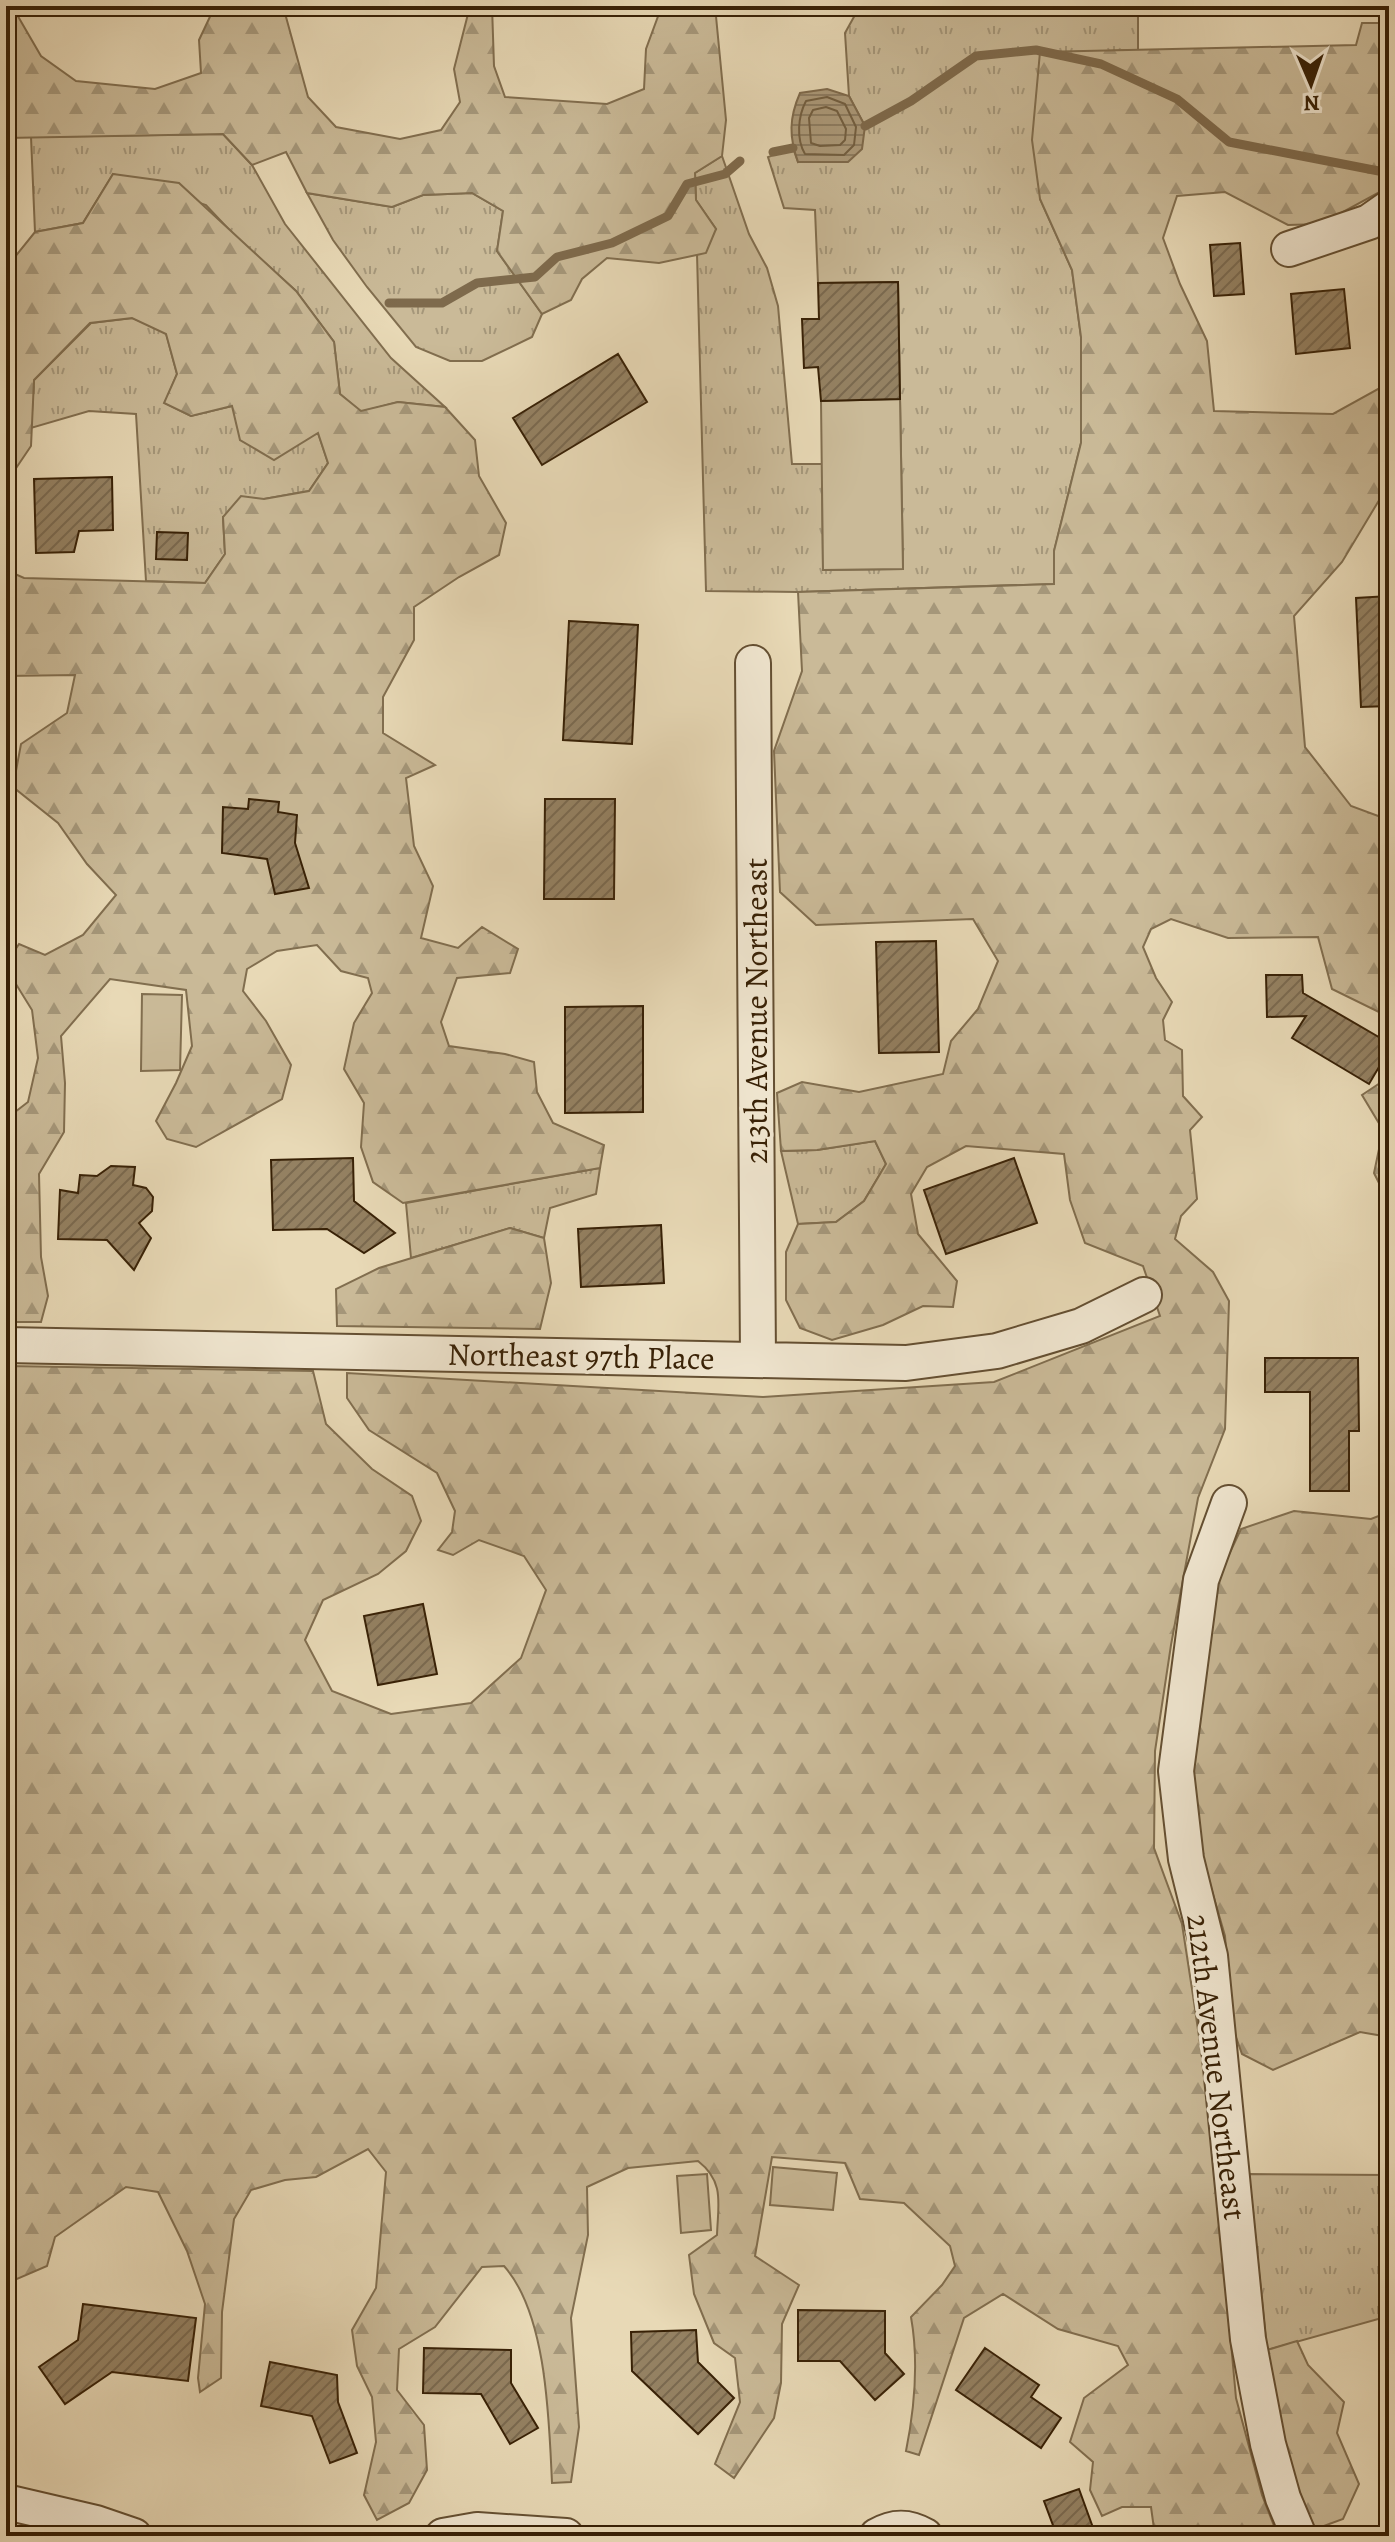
<svg xmlns="http://www.w3.org/2000/svg" width="1395" height="2542" viewBox="0 0 1395 2542" font-family="Alegreya,serif">
<defs>
<pattern id="grass-tufts" width="24" height="20" patternUnits="userSpaceOnUse" patternTransform="scale(2)"><rect width="24" height="20" fill="#caba98"/><path d="M3 7l-1-3M5 7V3M7 7l1-3M15 17l-1-3M17 17v-4M19 17l1-3" fill="none" stroke="#a5977a"/></pattern>
<pattern id="forest-firs" width="22" height="20" patternUnits="userSpaceOnUse" patternTransform="scale(2)"><rect width="22" height="20" fill="#caba98"/><path d="M5 1l3.5 6h-7zM16 11l3.5 6h-7z" fill="#a5977a"/></pattern>
<pattern id="water-rules" width="6" height="5" patternUnits="userSpaceOnUse" patternTransform="scale(2)"><rect width="6" height="5" fill="#ac9a7a"/><path d="M0 2.5h6" fill="none" stroke="#8d7d62"/></pattern>
<pattern id="building-hatch" width="6" height="6" patternUnits="userSpaceOnUse" patternTransform="scale(2)"><rect width="6" height="6" fill="#948162"/><path d="M-1 1l2-2M0 6l6-6M5 7l2-2" fill="none" stroke="#7a694f"/></pattern>
</defs>
<rect width="100%" height="100%" fill="#e8d9b6"/>
<filter id="stains"><feTurbulence type="fractalNoise" baseFrequency=".0025" numOctaves="4"/><feColorMatrix values="0 0 0 0 .2 0 0 0 0 .09 0 0 0 0 .02 0 0 0 .5 -.17"/></filter>
<radialGradient id="worn" r=".72"><stop offset=".6" stop-color="#630" stop-opacity="0"/><stop offset="1" stop-color="#630" stop-opacity=".3"/></radialGradient>
<path fill="url(#grass-tufts)" stroke="#816e4f" stroke-width="2" d="M 860,6 L 1138,6 L 1138,50 L 1040,53 L 1040,199 L 1072,270 L 1081,337 L 1081,443 L 1054,551 L 1054,584 L 798,592 L 706,591 L 697,254 L 716,229 L 696,200 L 695,173 L 722,156 L 749,234 L 767,268 L 778,306 L 792,464 L 822,464 L 823,570 L 903,569 L 898,282 L 818,283 L 815,210 L 784,208 L 768,157 L 793,148 L 798,162 L 865,126 L 849,96 L 845,33 Z
M 223,134 L 252,165 L 285,224 L 391,358 L 445,407 L 398,402 L 361,412 L 340,394 L 334,342 L 296,291 L 235,236 L 206,205 L 113,174 L 83,223 L 35,232 L 31,137 Z
M 307,193 L 392,207 L 423,195 L 472,193 L 503,211 L 497,251 L 542,314 L 532,337 L 482,361 L 450,361 L 416,347 L 367,287 L 333,240 Z
M 133,318 L 166,333 L 177,374 L 165,403 L 191,416 L 232,406 L 318,433 L 328,463 L 309,491 L 264,499 L 223,517 L 225,554 L 205,583 L 146,581 L 136,414 L 89,411 L 31,428 L 34,380 L 91,323 Z
M 875,1141 L 886,1164 L 864,1201 L 836,1222 L 798,1224 L 781,1151 L 817,1150 Z
M 600,1168 L 596,1194 L 550,1208 L 544,1238 L 510,1228 L 411,1258 L 406,1203 Z
M 1249,2174 L 1389,2175 L 1389,2316 L 1267,2350 Z"/>
<path fill="url(#forest-firs)" stroke="#816e4f" stroke-width="2" d="M 6,6 L 12,6 L 41,56 L 76,81 L 155,89 L 201,73 L 199,40 L 215,6 L 283,6 L 308,97 L 336,127 L 400,139 L 441,130 L 460,102 L 454,69 L 470,6 L 492,6 L 494,66 L 505,97 L 607,104 L 644,89 L 646,49 L 660,11 L 670,6 L 715,6 L 726,120 L 722,156 L 695,173 L 696,200 L 716,229 L 706,253 L 659,263 L 607,258 L 582,279 L 571,300 L 542,314 L 497,251 L 503,211 L 472,193 L 423,195 L 392,207 L 307,193 L 286,152 L 252,165 L 223,134 L 6,138 Z
M 1362,23 L 1389,23 L 1389,187 L 1321,224 L 1288,225 L 1225,192 L 1177,196 L 1163,238 L 1180,284 L 1207,341 L 1214,411 L 1333,414 L 1380,388 L 1389,373 L 1389,492 L 1384,492 L 1342,562 L 1294,616 L 1305,747 L 1351,806 L 1389,820 L 1389,1017 L 1332,989 L 1318,937 L 1228,938 L 1171,919 L 1151,929 L 1143,947 L 1156,978 L 1172,1002 L 1163,1020 L 1165,1040 L 1182,1050 L 1183,1096 L 1202,1117 L 1190,1130 L 1197,1199 L 1181,1216 L 1175,1239 L 1213,1272 L 1229,1301 L 1225,1429 L 1198,1498 L 1171,1645 L 1155,1751 L 1154,1848 L 1182,1924 L 1194,2002 L 1210,2113 L 1236,2398 L 1262,2495 L 1278,2536 L 1155,2536 L 1151,2507 L 1122,2507 L 1102,2516 L 1090,2490 L 1093,2462 L 1070,2442 L 1084,2398 L 1128,2365 L 1118,2346 L 1058,2329 L 1003,2294 L 964,2318 L 919,2455 L 906,2451 C 915,2406 919,2362 911,2317 L 942,2285 L 955,2266 L 950,2246 L 904,2203 L 860,2199 L 845,2163 L 772,2157 L 755,2256 L 799,2285 L 782,2324 L 781,2383 L 774,2418 L 734,2478 L 715,2464 L 740,2402 L 735,2358 L 714,2343 L 694,2294 L 689,2255 L 717,2235 C 718,2204 725,2182 698,2161 L 628,2168 L 587,2187 L 588,2235 L 571,2318 L 579,2427 L 571,2482 L 552,2483 C 549,2420 547,2314 504,2266 L 482,2267 L 435,2327 L 399,2349 L 397,2390 L 424,2425 L 427,2470 L 409,2503 L 377,2520 L 364,2495 L 376,2442 L 372,2397 L 357,2366 L 352,2330 L 376,2288 L 386,2172 L 368,2149 L 316,2177 L 285,2180 L 251,2190 L 234,2219 L 222,2312 L 221,2378 L 200,2392 L 198,2378 L 205,2304 L 187,2251 L 158,2192 L 126,2187 L 55,2237 L 47,2266 L 17,2279 L 6,2273 L 6,1366 L 313,1371 L 326,1424 L 372,1469 L 412,1496 L 421,1521 L 406,1551 L 378,1574 L 323,1600 L 305,1640 L 332,1691 L 391,1714 L 471,1703 L 521,1658 L 546,1590 L 524,1556 L 479,1540 L 453,1555 L 438,1550 L 452,1532 L 455,1511 L 437,1473 L 369,1430 L 347,1398 L 347,1373 L 763,1397 L 994,1382 L 1160,1316 L 1143,1266 L 1085,1243 L 1070,1200 L 1064,1154 L 966,1146 L 927,1167 L 911,1194 L 918,1234 L 957,1281 L 953,1307 L 923,1306 L 883,1325 L 832,1340 L 800,1328 L 786,1300 L 786,1252 L 798,1224 L 836,1222 L 864,1201 L 886,1164 L 875,1141 L 817,1150 L 781,1151 L 777,1093 L 802,1082 L 859,1092 L 943,1074 L 951,1041 L 978,1009 L 998,961 L 973,919 L 816,925 L 780,892 L 774,751 L 802,671 L 798,592 L 1054,584 L 1054,551 L 1081,443 L 1081,337 L 1072,270 L 1040,199 L 1032,140 L 1040,52 L 1356,45 Z
M 113,174 L 179,183 L 296,291 L 334,342 L 340,394 L 361,411 L 398,402 L 445,407 L 475,440 L 479,476 L 506,523 L 499,555 L 459,577 L 414,607 L 414,640 L 383,697 L 383,733 L 435,765 L 406,778 L 414,846 L 433,886 L 421,938 L 458,948 L 482,927 L 518,949 L 510,973 L 457,978 L 441,1022 L 449,1046 L 505,1054 L 534,1062 L 537,1092 L 553,1123 L 604,1145 L 600,1168 L 403,1203 L 373,1182 L 361,1147 L 364,1103 L 344,1069 L 354,1023 L 372,993 L 368,978 L 341,971 L 317,945 L 277,951 L 247,969 L 243,991 L 266,1021 L 291,1065 L 282,1099 L 196,1147 L 167,1139 L 156,1121 L 176,1083 L 192,1046 L 186,990 L 110,979 L 61,1036 L 65,1083 L 64,1132 L 39,1174 L 41,1257 L 48,1296 L 41,1322 L 6,1322 L 6,1119 L 28,1102 L 38,1058 L 32,1010 L 6,968 L 6,964 L 19,944 L 45,955 L 83,935 L 116,895 L 87,864 L 58,823 L 13,787 L 21,744 L 67,713 L 75,675 L 6,676 L 6,570 L 24,578 L 205,583 L 225,554 L 223,517 L 241,496 L 264,499 L 309,491 L 328,463 L 318,433 L 274,460 L 240,440 L 232,406 L 191,416 L 164,403 L 177,374 L 166,334 L 132,318 L 90,323 L 34,380 L 31,446 L 6,483 L 6,268 L 35,232 L 83,223 Z
M 1389,1077 L 1389,1203 L 1374,1173 L 1383,1130 L 1362,1095 Z
M 510,1228 L 544,1238 L 551,1283 L 540,1329 L 337,1326 L 336,1289 L 379,1268 Z
M 1294,1511 L 1371,1519 L 1389,1512 L 1389,2037 L 1360,2032 L 1273,2070 L 1242,2054 L 1232,2026 L 1225,1936 L 1201,1853 L 1189,1775 L 1217,1580 L 1241,1529 Z
M 1297,2341 L 1308,2365 L 1344,2402 L 1337,2433 L 1359,2484 L 1343,2519 L 1313,2530 L 1286,2453 L 1267,2350 Z"/>
<path fill="#caba98" stroke="#816e4f" stroke-width="2" d="M 900,399 L 903,569 L 823,570 L 821,401 Z
M 142,994 L 182,995 L 180,1070 L 141,1071 Z
M 773,2167 L 837,2173 L 833,2210 L 770,2205 Z
M 707,2174 L 711,2230 L 681,2233 L 677,2176 Z"/>
<path fill="url(#water-rules)" stroke="#7e6a4c" stroke-width="2" d="M 827,89 L 849,96 L 865,126 L 862,149 L 848,162 L 798,162 C 789,137 789,118 800,93 Z"/>
<g fill="none" stroke-linecap="round" stroke-linejoin="round">
<path stroke="#725e40" stroke-width="2" d="M 827,97 L 845,104 L 856,127 L 854,145 L 844,155 L 805,154 C 796,139 798,116 806,101 Z
M 826,107 L 837,111 L 846,129 L 845,140 L 840,145 L 820,146 L 811,143 L 809,118 L 813,110 Z"/>
<path stroke="#7e6a4c" stroke-width="9" d="M 865,126 L 911,101 L 976,56 L 1036,50 L 1101,64 L 1177,99 L 1229,142 L 1389,173
M 773,152 L 793,148
M 389,303 L 442,303 L 477,283 L 535,277 L 557,257 L 612,243 L 668,216 L 687,184 L 725,174 L 740,161"/>
</g>
<path fill="url(#building-hatch)" stroke="#382106" stroke-width="2" d="M 1240,243 L 1244,294 L 1214,296 L 1210,245 Z
M 898,282 L 900,399 L 821,401 L 818,367 L 804,368 L 802,319 L 819,319 L 818,283 Z
M 1344,289 L 1350,348 L 1296,354 L 1291,294 Z
M 618,354 L 647,402 L 542,465 L 513,418 Z
M 112,477 L 113,530 L 79,531 L 74,552 L 36,553 L 34,479 Z
M 157,532 L 188,533 L 187,560 L 156,559 Z
M 1389,596 L 1389,706 L 1361,707 L 1356,598 Z
M 569,621 L 638,625 L 632,744 L 563,740 Z
M 249,799 L 279,802 L 278,812 L 297,815 L 295,843 L 309,888 L 275,894 L 267,859 L 222,853 L 223,807 L 248,809 Z
M 545,799 L 615,799 L 614,899 L 544,899 Z
M 936,941 L 939,1052 L 879,1053 L 876,942 Z
M 1266,975 L 1302,975 L 1303,993 L 1389,1043 L 1389,1050 L 1369,1084 L 1292,1038 L 1306,1016 L 1267,1017 Z
M 643,1006 L 643,1112 L 565,1113 L 565,1007 Z
M 353,1158 L 354,1201 L 395,1233 L 364,1253 L 327,1229 L 273,1230 L 271,1160 Z
M 1014,1158 L 1037,1223 L 946,1254 L 924,1190 Z
M 111,1166 L 135,1167 L 133,1185 L 146,1188 L 153,1197 L 152,1211 L 139,1223 L 151,1238 L 134,1270 L 107,1240 L 58,1239 L 60,1190 L 78,1193 L 80,1175 L 97,1176 Z
M 661,1225 L 664,1283 L 581,1287 L 578,1229 Z
M 1265,1358 L 1358,1358 L 1359,1431 L 1349,1431 L 1349,1491 L 1310,1491 L 1310,1392 L 1265,1392 Z
M 423,1604 L 437,1674 L 378,1685 L 364,1616 Z
M 83,2304 L 196,2318 L 188,2381 L 112,2372 L 65,2404 L 39,2367 L 78,2340 Z
M 798,2310 L 885,2311 L 885,2353 L 904,2374 L 875,2400 L 840,2361 L 798,2361 Z
M 696,2330 L 698,2362 L 734,2398 L 698,2434 L 632,2371 L 631,2332 Z
M 424,2348 L 511,2350 L 511,2383 L 538,2428 L 510,2444 L 481,2394 L 423,2393 Z
M 985,2348 L 1039,2385 L 1031,2397 L 1061,2418 L 1041,2448 L 956,2390 Z
M 270,2362 L 337,2375 L 338,2402 L 357,2453 L 330,2463 L 312,2416 L 261,2406 Z
M 1079,2489 L 1096,2536 L 1057,2536 L 1044,2501 Z"/>
<g fill="none" stroke-linecap="round" stroke-linejoin="round">
<g stroke="#644f32" stroke-width="38">
<path id="street" d="M 1289,249 L 1369,222 L 1389,208
M 753,663 L 758,1359
M 6,1345 L 906,1363 L 997,1351 L 1081,1326 L 1144,1295
M 1229,1503 L 1201,1580 L 1176,1771 L 1186,1859 L 1210,1956 L 1248,2339 L 1268,2444 L 1283,2498 L 1299,2536
M 6,2502 L 96,2523 L 134,2536
M 443,2536 L 477,2530 L 566,2536
M 877,2536 C 894,2526 908,2526 925,2536"/>
</g>
<use href="#street" stroke="#f0e6d0" stroke-width="34"/>
</g>
<g text-anchor="middle" dominant-baseline="central" stroke-width="7" stroke-linejoin="round" paint-order="stroke">
<g font-size="32" fill="#382106" stroke="#f0e6d0">
<text transform="translate(756 1011) rotate(-90)">213th Avenue Northeast</text>
<text transform="translate(581 1356) rotate(1)">Northeast 97th Place</text>
<text transform="translate(1217 2067) rotate(83)">212th Avenue Northeast</text>
</g>
</g>
<rect width="1395" height="2542" fill="none" stroke="#e8d9b6" stroke-width="32"/>
<rect x="8" y="8" width="1379" height="2526" fill="none" stroke="#382106" stroke-width="4"/>
<rect x="16" y="16" width="1363" height="2510" fill="none" stroke="#382106" stroke-width="2"/>
<g transform="translate(1311 84) rotate(178)" stroke="#f0e6d0" stroke-width="6" paint-order="stroke">
<path d="M0-6L14 30L0 20L-14 30Z" fill="#382106"/>
<text y="-12" font-size="22" font-weight="bold" text-anchor="middle" fill="#382106">N</text>
</g>
<rect width="100%" height="100%" filter="url(#stains)"/>
<rect width="100%" height="100%" fill="url(#worn)"/>
</svg>
